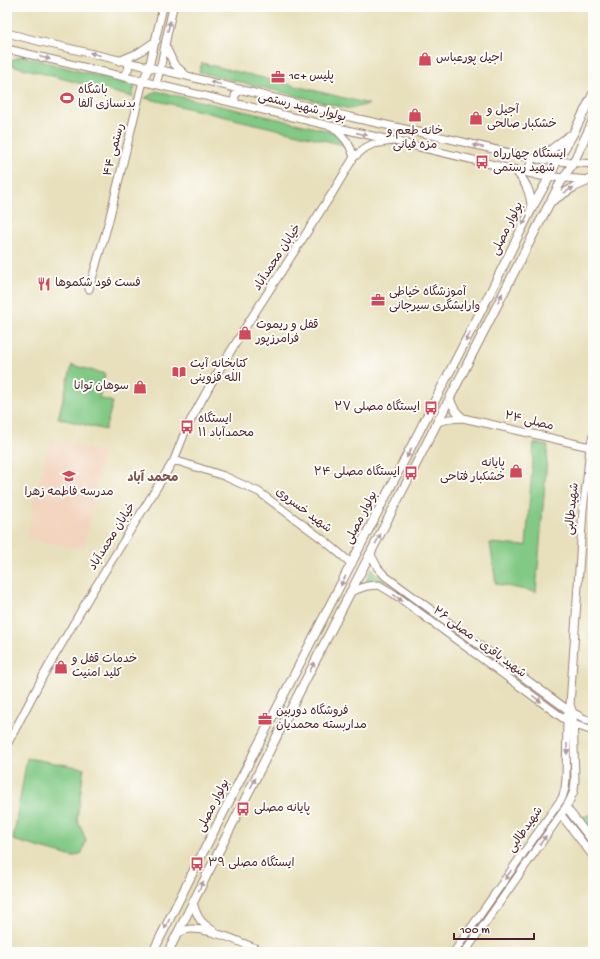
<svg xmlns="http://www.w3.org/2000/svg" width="600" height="959" viewBox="0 0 600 959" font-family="'Gochi Hand','Playpen Sans Arabic',sans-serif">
<rect width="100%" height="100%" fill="#fdfcf7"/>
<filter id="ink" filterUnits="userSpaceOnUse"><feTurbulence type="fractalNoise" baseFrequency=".025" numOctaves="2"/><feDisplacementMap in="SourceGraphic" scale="8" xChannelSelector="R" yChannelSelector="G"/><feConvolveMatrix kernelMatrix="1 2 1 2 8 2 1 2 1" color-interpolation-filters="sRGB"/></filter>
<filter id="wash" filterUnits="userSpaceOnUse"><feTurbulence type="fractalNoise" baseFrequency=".012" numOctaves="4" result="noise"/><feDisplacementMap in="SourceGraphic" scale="16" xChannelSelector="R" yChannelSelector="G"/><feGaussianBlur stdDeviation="0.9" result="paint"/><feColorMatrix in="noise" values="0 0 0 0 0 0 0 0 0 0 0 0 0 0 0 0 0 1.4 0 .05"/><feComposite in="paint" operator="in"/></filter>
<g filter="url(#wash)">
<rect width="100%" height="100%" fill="#e8e0bc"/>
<path fill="#f3d4bf" d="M 51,438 L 103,453 L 91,510 L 84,549 L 27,539 L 34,500 Z"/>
<path fill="#81c985" stroke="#667458" d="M 22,56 L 135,86 L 132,97 L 7,64 L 7,62 Z
M 202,63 L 369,104 L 350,109 L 199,72 Z
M 156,91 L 334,132 L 344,145 L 145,98 Z
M 72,365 L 105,374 L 99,398 L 113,402 L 105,430 L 58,418 Z
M 534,443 L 548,446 L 536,592 L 496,584 L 490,543 L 526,546 Z
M 372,568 L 376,575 L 390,585 L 391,587 L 376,580 L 366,581 Z
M 27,758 L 84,768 L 77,819 L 86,840 L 82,853 L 73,857 L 13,840 Z
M 591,815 L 593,816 L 593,834 L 584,822 L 583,819 L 585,816 Z"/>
</g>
<g filter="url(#ink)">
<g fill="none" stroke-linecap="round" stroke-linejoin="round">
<g stroke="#998074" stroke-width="9">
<path id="secondary" d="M 7,33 L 42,42 L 187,76 L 350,117 L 450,139 L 531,158 L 557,161 L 593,164
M 165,45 L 174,64 L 186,75
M 7,49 L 516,170 L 541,176 L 590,180
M 119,61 L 138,53 L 156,41
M 122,76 C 127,73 130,68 128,63
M 156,84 L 160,70 L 165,45 L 173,7
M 236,103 C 233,97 235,92 243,90
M 333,127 C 345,138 349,142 354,157
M 525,172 C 530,168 532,164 531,158
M 89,289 L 108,224 L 143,81 L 149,67 L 163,7
M 450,397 C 452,407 456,412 463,418
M 437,422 L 449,419 L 463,418 L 590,447
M 174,460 L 224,476 L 259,492 L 325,541 L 352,564
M 370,553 L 378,568 L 385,576 L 568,710 L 585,719 L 593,721
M 350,592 L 367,586 L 379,585 L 394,594 L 567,721 L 573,724 L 593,731
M 7,745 L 43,676 L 89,597 L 174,460 L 187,427 L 213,380 L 248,323 L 333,192 L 354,157 L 365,148 L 373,144 L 392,141
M 566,807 L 593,842
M 561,815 L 593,856
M 193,903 C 198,919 200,922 214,931
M 177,934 C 182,931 187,929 192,929 C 213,929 245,944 264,952
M 454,952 L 562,798 L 565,789 L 566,779 L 567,721 L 568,710 L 570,705
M 465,952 L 562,813 L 569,802 L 574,791 L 575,780 L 573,713 L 570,705 L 583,510 L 587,478 L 590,447 L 593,436"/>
</g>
<g stroke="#998074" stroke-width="10">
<path id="primary" d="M 539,159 L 569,136
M 516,170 C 526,184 530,190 532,208
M 552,201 L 574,187 L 590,180
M 153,952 L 197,864 L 486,301 L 532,208 L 550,176 L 557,161 L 573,134 L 593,94
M 168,952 L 278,734 L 527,247 L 558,187 L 573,163 L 593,121"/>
</g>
<use href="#secondary" stroke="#fff" stroke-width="7"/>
<use href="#primary" stroke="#fff" stroke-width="8"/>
</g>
<defs><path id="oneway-solid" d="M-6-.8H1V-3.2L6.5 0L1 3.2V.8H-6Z"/></defs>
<g fill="#ae9aa0">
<use href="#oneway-solid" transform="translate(169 26) rotate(-78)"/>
<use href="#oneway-solid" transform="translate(95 54) rotate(-166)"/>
<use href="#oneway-solid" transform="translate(45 58) rotate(14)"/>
<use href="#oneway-solid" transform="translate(215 83) rotate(-166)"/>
<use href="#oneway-solid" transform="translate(362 134) rotate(13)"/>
<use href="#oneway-solid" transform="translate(478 146) rotate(-167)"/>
<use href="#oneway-solid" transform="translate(569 190) rotate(-31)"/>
<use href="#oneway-solid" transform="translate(525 220) rotate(116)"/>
<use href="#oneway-solid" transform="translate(500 298) rotate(-63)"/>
<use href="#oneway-solid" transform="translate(468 337) rotate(117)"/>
<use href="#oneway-solid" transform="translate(409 453) rotate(117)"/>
<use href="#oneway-solid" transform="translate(378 539) rotate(-63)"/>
<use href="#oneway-solid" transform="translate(343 581) rotate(117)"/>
<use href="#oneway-solid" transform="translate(398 598) rotate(36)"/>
<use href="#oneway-solid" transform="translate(312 667) rotate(-63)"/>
<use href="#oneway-solid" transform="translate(537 699) rotate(36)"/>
<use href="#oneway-solid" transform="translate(567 749) rotate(90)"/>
<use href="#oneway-solid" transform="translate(253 783) rotate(-63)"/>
<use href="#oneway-solid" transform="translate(543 840) rotate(-55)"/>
<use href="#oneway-solid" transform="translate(508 875) rotate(125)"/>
<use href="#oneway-solid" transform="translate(201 886) rotate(-63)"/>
<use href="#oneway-solid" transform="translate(167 924) rotate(117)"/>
</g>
</g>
<defs>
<g id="shop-bare" transform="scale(1.08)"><path d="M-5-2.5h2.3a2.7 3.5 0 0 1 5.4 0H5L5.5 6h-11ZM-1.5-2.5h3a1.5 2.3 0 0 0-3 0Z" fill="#d1495b" stroke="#fdfcf7" stroke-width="2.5" paint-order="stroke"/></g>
<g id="office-bare" transform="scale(1.08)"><path d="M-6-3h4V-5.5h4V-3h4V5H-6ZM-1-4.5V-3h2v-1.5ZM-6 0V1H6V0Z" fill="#d1495b" stroke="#fdfcf7" stroke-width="2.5" paint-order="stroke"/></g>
<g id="stadium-bare" transform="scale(1.08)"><path d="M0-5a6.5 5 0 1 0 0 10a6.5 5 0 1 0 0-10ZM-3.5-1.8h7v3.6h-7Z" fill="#d1495b" stroke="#fdfcf7" stroke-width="2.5" paint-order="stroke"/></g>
<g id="bus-bare" transform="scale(1.08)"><path d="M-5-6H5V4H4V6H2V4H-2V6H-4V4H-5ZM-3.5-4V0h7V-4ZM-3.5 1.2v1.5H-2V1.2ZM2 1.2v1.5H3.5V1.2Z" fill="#d1495b" stroke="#fdfcf7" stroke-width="2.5" paint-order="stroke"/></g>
<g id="restaurant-bare" transform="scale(1.08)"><path d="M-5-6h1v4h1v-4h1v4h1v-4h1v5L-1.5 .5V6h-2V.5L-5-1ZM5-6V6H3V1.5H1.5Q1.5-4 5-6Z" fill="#d1495b" stroke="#fdfcf7" stroke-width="2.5" paint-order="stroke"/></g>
<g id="library-bare" transform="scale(1.08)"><path d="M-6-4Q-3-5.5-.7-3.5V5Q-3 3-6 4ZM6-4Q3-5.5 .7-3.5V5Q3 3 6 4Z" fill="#d1495b" stroke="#fdfcf7" stroke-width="2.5" paint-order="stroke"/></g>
<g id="school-bare" transform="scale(1.08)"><path d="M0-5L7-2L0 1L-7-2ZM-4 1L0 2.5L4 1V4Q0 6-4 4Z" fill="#d1495b" stroke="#fdfcf7" stroke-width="2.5" paint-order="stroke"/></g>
</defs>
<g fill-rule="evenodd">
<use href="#shop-bare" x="425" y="59"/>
<use href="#office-bare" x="278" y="77"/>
<use href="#stadium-bare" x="67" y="98"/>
<use href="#shop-bare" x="415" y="115"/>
<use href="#shop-bare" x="476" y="118"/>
<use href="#bus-bare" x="482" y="162"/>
<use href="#restaurant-bare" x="44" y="284"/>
<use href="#office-bare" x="378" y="300"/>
<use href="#shop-bare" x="245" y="333"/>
<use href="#library-bare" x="179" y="372"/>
<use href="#shop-bare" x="140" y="387"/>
<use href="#bus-bare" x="431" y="408"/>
<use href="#bus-bare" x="187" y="427"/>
<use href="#shop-bare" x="516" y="471"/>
<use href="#bus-bare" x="411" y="473"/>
<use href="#school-bare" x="69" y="476"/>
<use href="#shop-bare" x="61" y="667"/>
<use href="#office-bare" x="265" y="719"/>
<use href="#bus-bare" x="243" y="809"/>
<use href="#bus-bare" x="197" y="864"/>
</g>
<g text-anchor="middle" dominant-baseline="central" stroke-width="4" stroke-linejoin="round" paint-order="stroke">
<g font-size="12" fill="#4a1f2b" stroke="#fdfcf7" text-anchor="start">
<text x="436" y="59">اجیل پورعباس</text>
<text x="289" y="77">پلیس +10</text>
<text x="78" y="91">باشگاه<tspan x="78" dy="14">بدنسازی آلفا</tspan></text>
<text x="487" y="111">آجیل و<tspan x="487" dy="14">خشکبار صالحی</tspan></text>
<text x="415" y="132" text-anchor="middle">خانه طعم و<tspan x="415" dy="14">مزه فیانی</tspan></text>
<text x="493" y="155">ایستگاه چهارراه<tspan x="493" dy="14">شهید رستمی</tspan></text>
<text x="55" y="284">فست فود شکموها</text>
<text x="389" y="293">آموزشگاه خیاطی<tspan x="389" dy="14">وارایشگری سیرجانی</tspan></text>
<text x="256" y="326">قفل و ریموت<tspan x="256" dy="14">فرامرزپور</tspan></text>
<text x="190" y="365">کتابخانه آیت<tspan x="190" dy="14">الله قزوینی</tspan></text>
<text x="129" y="387" text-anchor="end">سوهان توانا</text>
<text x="420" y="408" text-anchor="end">ایستگاه مصلی ۲۷</text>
<text x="198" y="420">ایستگاه<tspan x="198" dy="14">محمدآباد ۱۱</tspan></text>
<text x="505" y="464" text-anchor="end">پایانه<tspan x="505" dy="14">خشکبار فتاحی</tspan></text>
<text x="400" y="473" text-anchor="end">ایستگاه مصلی ۲۴</text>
<text x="69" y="493" text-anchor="middle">مدرسه فاطمه زهرا</text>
<text x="72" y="660">خدمات قفل و<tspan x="72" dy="14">کلید امنیت</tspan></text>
<text x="276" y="712">فروشگاه دوربین<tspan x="276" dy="14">مداربسته محمدیان</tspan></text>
<text x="254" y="809">پایانه مصلی</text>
<text x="208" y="864">ایستگاه مصلی ۳۹</text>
</g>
<g font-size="12" fill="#4a1f2b" stroke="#fdfcf7">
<text transform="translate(302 108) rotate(14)">بولوار شهید رستمی</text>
<text transform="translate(115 150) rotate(-76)">رستمی ۴۴</text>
<text transform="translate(508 229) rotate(-64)">بولوار مصلی</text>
<text transform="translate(278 258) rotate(-57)">خیابان محمدآباد</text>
<text transform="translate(529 422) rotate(13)">مصلی ۲۴</text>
<text transform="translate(573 509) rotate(-84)">شهیدطالبی</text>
<text transform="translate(303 511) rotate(37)">شهید خسروی</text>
<text transform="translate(362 518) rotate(-63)">بولوار مصلی</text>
<text transform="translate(113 537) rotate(-58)">خیابان محمدآباد</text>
<text transform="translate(479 643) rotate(36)">شهید باقری - مصلی ۲۶</text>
<text transform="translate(214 806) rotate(-63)">بولوار مصلی</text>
<text transform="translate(526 830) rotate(-55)">شهیدطالبی</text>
</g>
<g font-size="13" font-weight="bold" fill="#7e5652" stroke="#fdfcf7">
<text x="153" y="478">محمد آباد</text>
</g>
</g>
<rect width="600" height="959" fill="none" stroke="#fdfcf7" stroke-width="24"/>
<path d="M454 933v6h80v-6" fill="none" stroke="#4a1f2b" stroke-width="2"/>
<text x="460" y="933" font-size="12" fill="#4a1f2b" stroke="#fdfcf7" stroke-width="3" paint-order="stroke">100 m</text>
</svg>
